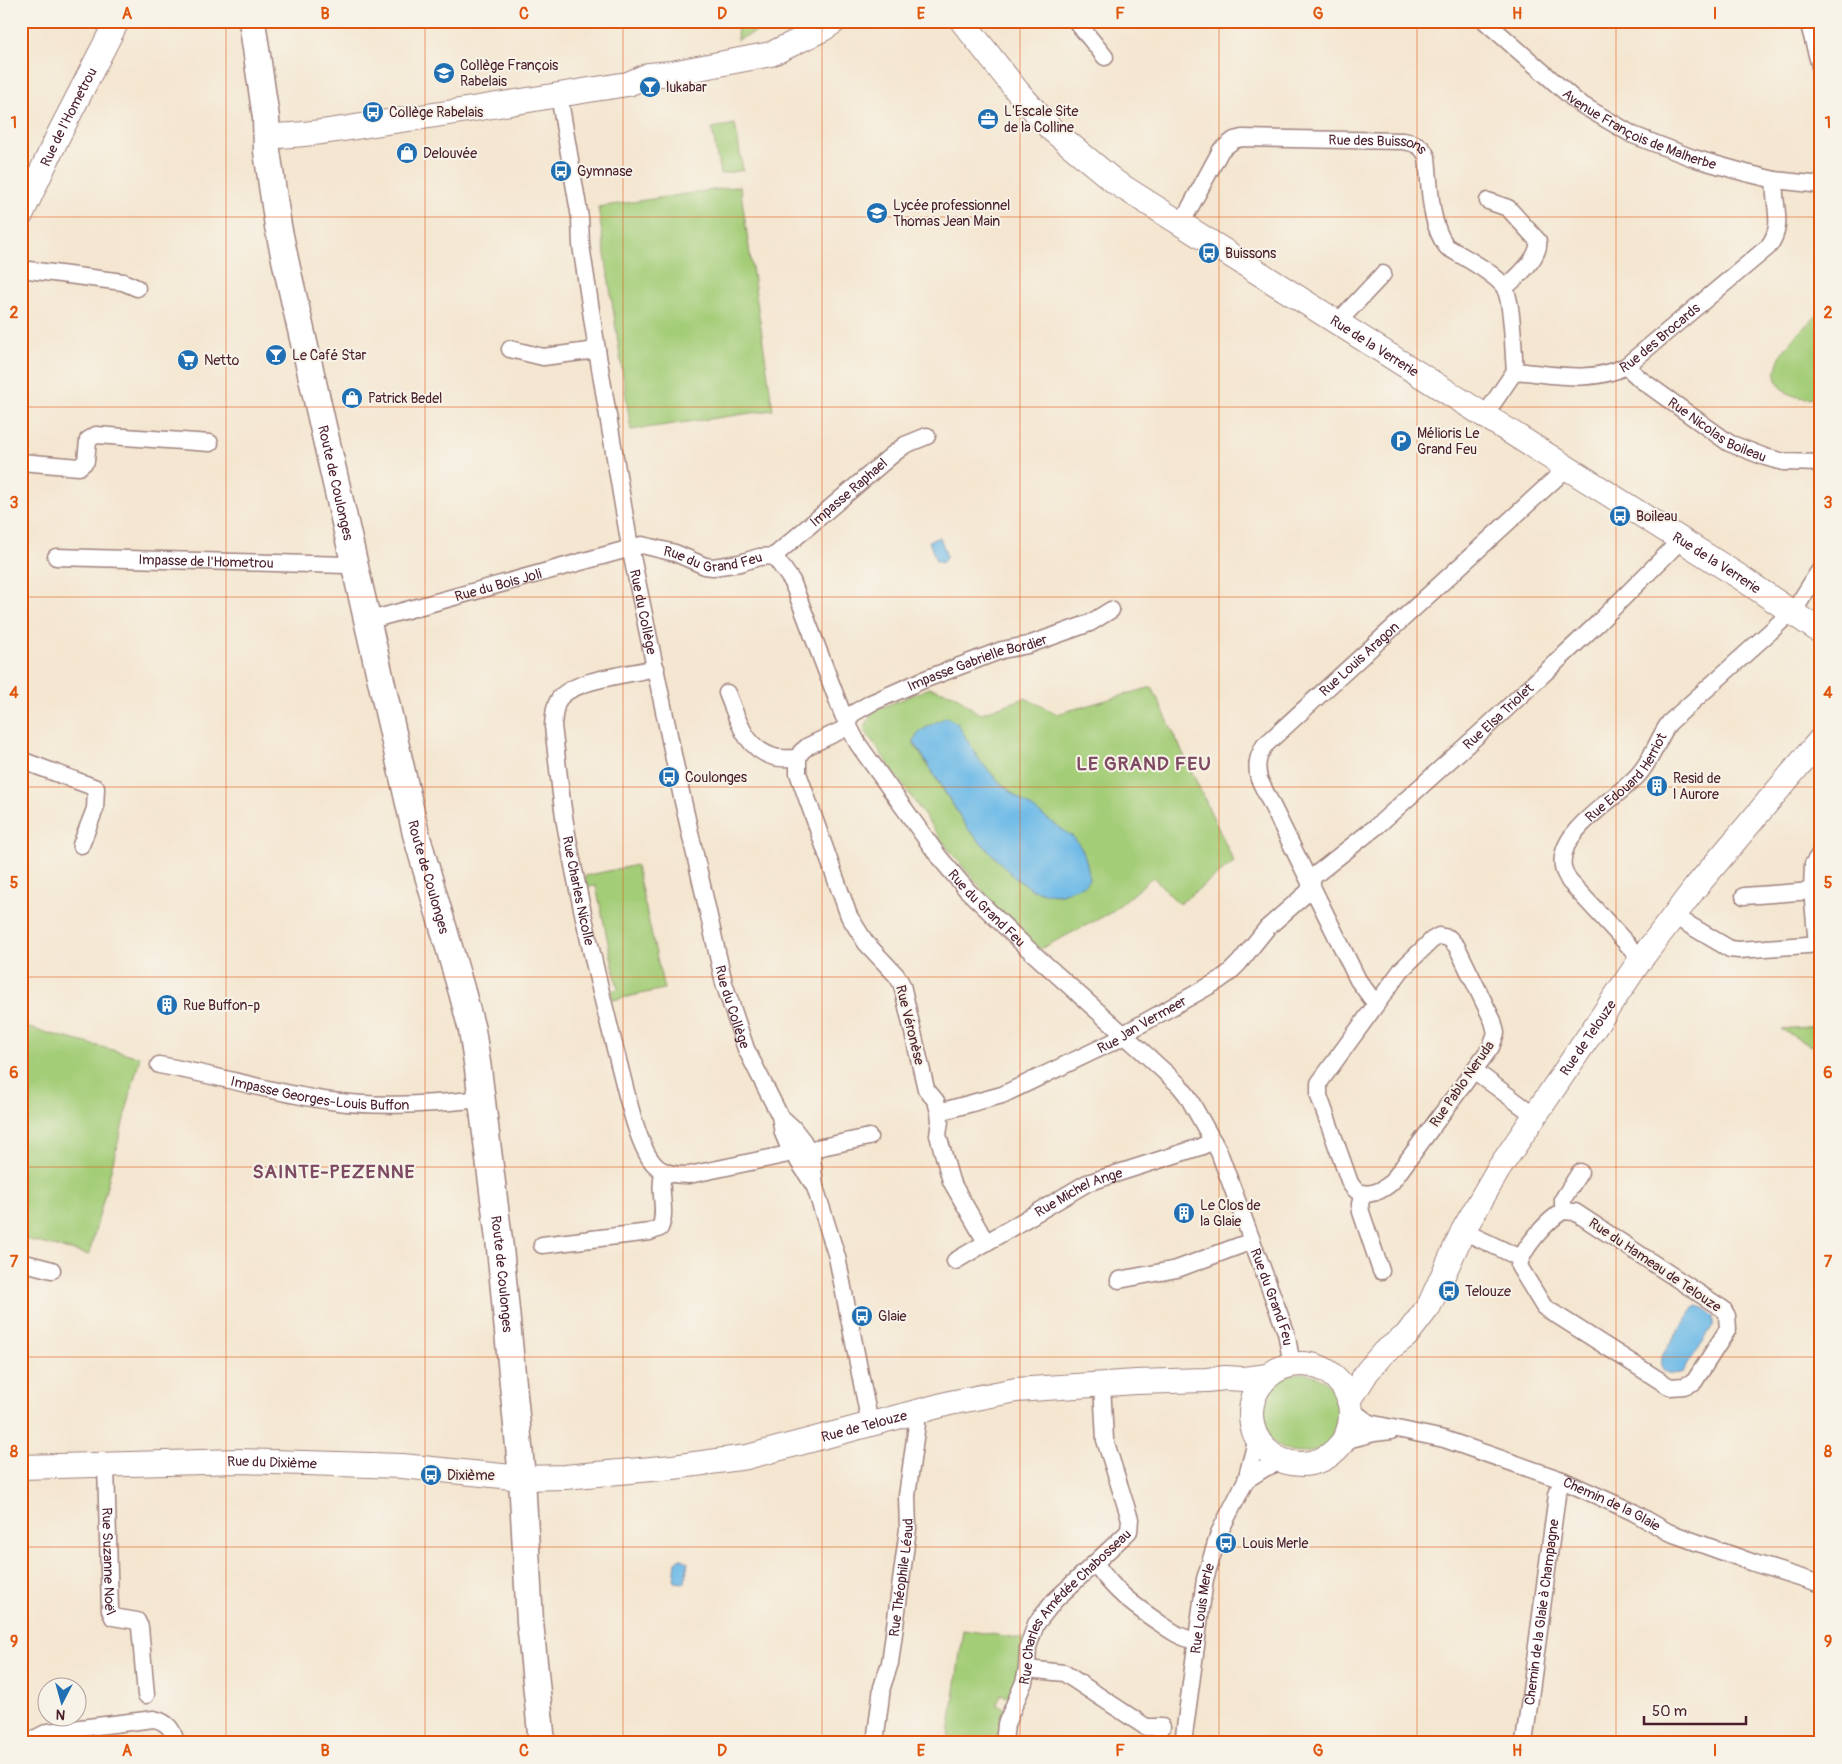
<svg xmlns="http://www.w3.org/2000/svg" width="1842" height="1764" viewBox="0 0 1842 1764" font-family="Pangolin,sans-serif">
<rect width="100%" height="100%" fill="#f7f3e8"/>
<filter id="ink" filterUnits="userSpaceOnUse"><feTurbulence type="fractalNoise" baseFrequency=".02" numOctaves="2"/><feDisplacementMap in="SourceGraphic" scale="10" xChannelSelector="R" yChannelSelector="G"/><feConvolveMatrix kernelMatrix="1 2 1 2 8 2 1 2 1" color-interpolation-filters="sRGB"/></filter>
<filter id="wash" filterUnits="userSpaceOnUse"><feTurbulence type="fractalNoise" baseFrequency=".0096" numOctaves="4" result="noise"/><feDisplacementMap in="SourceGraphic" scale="20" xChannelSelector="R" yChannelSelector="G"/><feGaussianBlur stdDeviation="1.12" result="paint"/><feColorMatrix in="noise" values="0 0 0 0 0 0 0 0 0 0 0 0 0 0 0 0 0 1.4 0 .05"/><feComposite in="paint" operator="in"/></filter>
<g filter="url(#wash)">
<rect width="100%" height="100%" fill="#f4e6d0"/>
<path fill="#a4cd78" stroke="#777652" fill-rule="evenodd" d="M 738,21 L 782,21 L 737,40 Z
M 735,124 L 743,170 L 720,174 L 712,128 Z
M 740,186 L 773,410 L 631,430 L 598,207 Z
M 1821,312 L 1821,396 C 1808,399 1794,399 1784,390 C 1757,366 1804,327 1821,312 Z
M 1152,687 L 1234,862 L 1179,904 L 1153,877 L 1110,913 L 1040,949 L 1002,917 L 988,897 L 942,841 L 864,729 L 873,711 L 930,688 L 954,694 L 979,714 L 1025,698 L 1057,714 ZM 957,723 C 965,736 971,751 981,762 C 1007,793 1041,815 1073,837 C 1084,850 1087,862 1089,878 L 1084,885 L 1061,894 L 1045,893 L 1033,890 L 1015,878 L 968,829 L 914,744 L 914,739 L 922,731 Z
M 636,865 L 664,989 L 613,1000 L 611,991 L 618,989 L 596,886 L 587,887 L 585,876 Z
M 21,1026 L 140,1057 L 89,1255 L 21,1238 Z
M 1821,1026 L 1821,1052 L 1781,1029 Z
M1261 1413a40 40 0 1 1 80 0a40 40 0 1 1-80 0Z
M 963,1630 L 1025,1639 L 1022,1667 L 1010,1698 L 1001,1695 L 997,1704 L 1006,1709 L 999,1743 L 948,1743 Z"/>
<path fill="#6dbae7" stroke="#5c6c89" d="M 940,537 L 947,557 L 942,563 L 936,561 L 929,541 Z
M 946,717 L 957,723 L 980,761 L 998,781 L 1014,795 L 1073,837 C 1084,849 1088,862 1089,879 L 1084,885 L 1061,894 L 1045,893 L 1033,890 L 1015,878 L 968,829 L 914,742 C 916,730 936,723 946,717 Z
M 1698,1306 L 1706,1309 L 1713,1316 L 1713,1326 L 1710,1331 L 1683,1372 C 1671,1376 1658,1373 1661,1357 L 1694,1308 Z
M 680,1558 L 688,1562 L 685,1583 L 674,1582 L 676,1561 Z"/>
</g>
<g filter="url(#ink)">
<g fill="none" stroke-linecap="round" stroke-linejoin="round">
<g stroke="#9f827e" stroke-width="19">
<g id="street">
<path d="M 1076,21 L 1105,57"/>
<path id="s1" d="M 1485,21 L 1577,102 L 1633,135 L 1693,158 L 1746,173 L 1775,180 L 1821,185"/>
<path d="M 1808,21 L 1821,70"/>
<path id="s2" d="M 559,95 L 580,218 L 581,245 L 597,350 L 630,547 L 680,788 L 724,983 L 746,1049 L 780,1116 L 783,1133 L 788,1145 L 815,1187"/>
<path d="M 1488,201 L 1508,208 L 1538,241 C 1541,256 1516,279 1505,287"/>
<path id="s3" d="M 1181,224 L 1221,150 L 1234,140 L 1242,138 L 1403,141 C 1415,143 1422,145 1427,157 C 1430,184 1429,225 1447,247 C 1462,256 1495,273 1504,287 C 1513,300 1513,353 1515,371"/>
<path d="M 21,269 L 123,282 L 137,288"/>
<path d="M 1337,323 L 1383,274"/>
<path d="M 510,349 L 543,357 L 597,350"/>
<path id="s4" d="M 1626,366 L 1640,379 L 1729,443 L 1765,457 L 1784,462 L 1821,463"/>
<path id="s5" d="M 1485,415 L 1515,371 C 1551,374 1592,384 1626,366 L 1768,247 C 1786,224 1772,205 1775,180"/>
<path d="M 21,462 L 79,467 L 86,461 L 88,440 L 96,435 L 210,443"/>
<path id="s6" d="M 774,556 L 892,455 L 905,445 L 927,436"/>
<path id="s7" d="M 56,557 L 346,565 L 355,563"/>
<path id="s8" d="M 367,621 L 642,545 L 675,553 L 705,566 L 713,567 L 740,563 L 759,557 L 774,556 L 792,581 L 843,715 L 858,744 L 939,857 L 967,890 L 1025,946 L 1142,1051 L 1179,1085 L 1187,1095 L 1219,1152 L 1286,1332 L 1292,1365"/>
<path id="s9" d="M 656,668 C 632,674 574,679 559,699 C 554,707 554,716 553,726 C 557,758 560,791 565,823 C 580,906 599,987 620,1068 C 626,1091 638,1147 654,1164 C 663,1174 676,1175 689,1175 L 869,1137"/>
<path d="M 727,693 C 738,719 744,748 774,757 C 781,759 790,758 798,758"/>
<path d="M 21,760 L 96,788 L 95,809 L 81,845"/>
<path d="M 1744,896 L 1812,891"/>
<path d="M 1674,916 L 1730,949 L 1739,950 L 1821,944"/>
<path d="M 1439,936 L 1449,938 L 1457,947 L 1493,1021 L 1496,1033 L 1491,1047 L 1391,1183 C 1378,1194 1360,1200 1350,1183 L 1319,1096 L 1319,1083 L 1402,969 L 1432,940 Z"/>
<path d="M 1817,944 L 1812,891 L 1813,864 L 1821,852"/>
<path id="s10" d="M 1641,959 L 1569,881 C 1567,876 1563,871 1563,867 C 1557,830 1617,799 1638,775 C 1652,760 1657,740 1669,723 L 1772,630 L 1797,606 L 1821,568"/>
<path id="s11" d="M 1375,1003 L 1358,980 L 1259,779 C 1256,766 1257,758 1264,746 L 1567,468"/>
<path id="s12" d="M 159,1065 C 217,1075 273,1093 331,1101 C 381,1108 433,1104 483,1099"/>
<path d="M 1475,1071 L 1534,1115"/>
<path id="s13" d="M 939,1112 L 1002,1095 L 1119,1039 L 1129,1031 L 1218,981 L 1229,973 L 1239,963 L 1267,928 L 1308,892 L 1314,876 L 1377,826 L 1490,724 L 1597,624 L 1680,541"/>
<path d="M 780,1116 L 793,1128 L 803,1141 L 812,1157 L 815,1187 L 837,1257 L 870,1424"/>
<path d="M 1363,1194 L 1360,1204 L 1361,1212 L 1381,1271"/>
<path d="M 1563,1211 L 1575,1212 L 1723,1309 L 1727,1316 L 1728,1329 L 1694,1382 L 1684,1386 L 1670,1387 L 1544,1307 L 1519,1266 C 1522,1248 1548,1220 1563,1211 Z"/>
<path d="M 1563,1211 L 1563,1199 L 1580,1172"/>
<path d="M 1463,1231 L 1520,1258"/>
<path id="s14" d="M 986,1242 L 951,1181 L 938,1135 L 940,1121 L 939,1112 L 936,1101 L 926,1089 L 902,985 L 897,976 L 866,943 L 849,916 L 798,773 L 798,758 L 801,752 L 808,746 L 844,729 L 852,714 L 871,703 L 923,680 L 1002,650 L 1028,645 L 1090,623 L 1111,610"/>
<path d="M 542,1245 L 650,1232 L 660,1228 C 668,1210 657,1190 664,1171"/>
<path id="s15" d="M 955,1261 L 1087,1183 L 1200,1147 L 1213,1141"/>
<path d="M 21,1262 L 52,1270"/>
<path d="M 1119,1280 L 1177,1269 L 1252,1241"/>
<path id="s16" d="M 1351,1410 L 1369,1423 L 1444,1439 L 1562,1480 L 1633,1512 L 1668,1532 L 1754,1563 L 1821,1584"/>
<path d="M 1343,1441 L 1374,1433 L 1391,1431"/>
<path id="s17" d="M 106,1465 L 110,1610 L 113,1617 L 137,1621 L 140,1627 L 146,1695"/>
<path d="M 1246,1480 L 1265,1468 L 1283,1461"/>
<path d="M 1095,1563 C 1115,1592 1133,1605 1161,1624 C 1173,1632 1182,1639 1196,1640"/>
<path d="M 1027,1669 L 1064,1673 L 1146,1727 L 1162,1727"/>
<path d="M 26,1743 L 48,1732 L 154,1719 C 168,1722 173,1730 176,1743"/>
<path id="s18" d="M 875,1743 L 882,1687 L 890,1663 L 908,1529 L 907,1496 L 917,1424 L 915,1413"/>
<path id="s19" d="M 1004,1743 L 1006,1724 L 1024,1682 L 1027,1669 L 1028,1647 L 1036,1624 L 1055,1600 L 1125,1535 L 1129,1531 L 1130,1519 L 1105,1440 L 1102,1384"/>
<path id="s20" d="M 1183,1743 L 1205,1579 L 1219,1533 L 1246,1480 L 1257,1438"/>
<path id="s21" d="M 1524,1743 L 1557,1495 L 1562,1480"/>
</g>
</g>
<g stroke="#9f827e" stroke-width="26">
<g id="secondary">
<path id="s22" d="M 962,21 L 1018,92 L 1051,129 L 1115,182 L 1740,577 L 1821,632"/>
<path d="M 266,136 C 306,136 347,128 387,122 C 468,111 548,96 628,84 L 649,75 L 672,73 L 771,54 L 823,29 L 835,21"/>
<path id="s23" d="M 21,215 L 58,136 L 117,21"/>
<circle cx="1301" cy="1414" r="50"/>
<path id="s24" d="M 1349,1401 L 1367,1372 L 1383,1353 L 1406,1336 L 1429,1306 L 1463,1231 L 1498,1170 L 1641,959 L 1695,888 L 1821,739"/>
<path id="s25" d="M 21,1467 L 239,1461 L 402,1466 L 522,1478 L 565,1477 L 673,1467 L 747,1457 L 950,1403 L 1016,1390 L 1136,1382 L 1207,1380 L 1225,1378 L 1244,1379 L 1268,1376"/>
</g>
</g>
<g stroke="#9f827e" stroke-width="29">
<g id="primary">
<path id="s26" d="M 252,21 L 266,118 L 267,151 L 278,226 L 286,264 L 416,834 L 462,992 L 472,1030 L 478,1069 L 500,1248 L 522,1478 L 530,1622 L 542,1743"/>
</g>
</g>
<use href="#street" stroke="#fff" stroke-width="16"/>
<use href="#secondary" stroke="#fff" stroke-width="24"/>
<use href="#primary" stroke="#fff" stroke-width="26"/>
</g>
</g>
<path fill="none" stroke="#e0560e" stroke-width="1" stroke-opacity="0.55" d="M 226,21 L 226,1743M 425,21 L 425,1743M 623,21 L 623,1743M 822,21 L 822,1743M 1020,21 L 1020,1743M 1219,21 L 1219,1743M 1417,21 L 1417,1743M 1616,21 L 1616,1743M 21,217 L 1821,217M 21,407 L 1821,407M 21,597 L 1821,597M 21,787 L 1821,787M 21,977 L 1821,977M 21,1167 L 1821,1167M 21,1357 L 1821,1357M 21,1547 L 1821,1547"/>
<defs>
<g id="school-disc" transform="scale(1.125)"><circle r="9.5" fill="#1f6fb2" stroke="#f7f3e8"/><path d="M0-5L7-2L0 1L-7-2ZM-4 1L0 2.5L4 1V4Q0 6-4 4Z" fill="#fff"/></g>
<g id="bar-disc" transform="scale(1.125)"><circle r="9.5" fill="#1f6fb2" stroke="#f7f3e8"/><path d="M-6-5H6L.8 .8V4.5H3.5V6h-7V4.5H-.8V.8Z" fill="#fff"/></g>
<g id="bus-disc" transform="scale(1.125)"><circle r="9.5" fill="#1f6fb2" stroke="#f7f3e8"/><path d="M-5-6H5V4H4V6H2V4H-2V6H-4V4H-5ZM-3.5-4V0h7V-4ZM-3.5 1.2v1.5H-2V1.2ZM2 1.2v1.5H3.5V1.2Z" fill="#fff"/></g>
<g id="office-disc" transform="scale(1.125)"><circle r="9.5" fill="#1f6fb2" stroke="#f7f3e8"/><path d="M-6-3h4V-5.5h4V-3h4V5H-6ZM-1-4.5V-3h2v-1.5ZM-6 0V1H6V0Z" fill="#fff"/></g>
<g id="shop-disc" transform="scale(1.125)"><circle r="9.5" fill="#1f6fb2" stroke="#f7f3e8"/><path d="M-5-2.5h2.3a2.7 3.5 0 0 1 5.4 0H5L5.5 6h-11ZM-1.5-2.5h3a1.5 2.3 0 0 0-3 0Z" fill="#fff"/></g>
<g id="supermarket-disc" transform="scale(1.125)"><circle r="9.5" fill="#1f6fb2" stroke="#f7f3e8"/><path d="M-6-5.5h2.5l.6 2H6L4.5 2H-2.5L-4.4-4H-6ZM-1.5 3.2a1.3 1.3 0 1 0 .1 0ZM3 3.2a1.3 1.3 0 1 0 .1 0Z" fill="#fff"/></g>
<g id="parking-disc" transform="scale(1.125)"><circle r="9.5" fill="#1f6fb2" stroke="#f7f3e8"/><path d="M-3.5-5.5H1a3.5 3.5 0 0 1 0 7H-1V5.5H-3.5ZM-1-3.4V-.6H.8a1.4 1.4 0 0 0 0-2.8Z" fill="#fff"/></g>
<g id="building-disc" transform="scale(1.125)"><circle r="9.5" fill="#1f6fb2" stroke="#f7f3e8"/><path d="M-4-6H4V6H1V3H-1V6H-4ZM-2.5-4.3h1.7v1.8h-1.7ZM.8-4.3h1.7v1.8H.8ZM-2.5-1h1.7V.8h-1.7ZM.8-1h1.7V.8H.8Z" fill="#fff"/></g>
</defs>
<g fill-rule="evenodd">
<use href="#school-disc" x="444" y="73"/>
<use href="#bar-disc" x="650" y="87"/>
<use href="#bus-disc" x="373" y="112"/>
<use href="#office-disc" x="988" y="119"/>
<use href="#shop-disc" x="407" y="153"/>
<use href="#bus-disc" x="561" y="171"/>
<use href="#school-disc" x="877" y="213"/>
<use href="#bus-disc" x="1209" y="253"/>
<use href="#bar-disc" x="276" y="355"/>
<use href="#supermarket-disc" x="188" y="360"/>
<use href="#shop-disc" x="352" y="398"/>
<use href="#parking-disc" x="1401" y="441"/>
<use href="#bus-disc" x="1620" y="516"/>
<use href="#bus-disc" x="669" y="777"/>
<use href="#building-disc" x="1657" y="786"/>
<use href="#building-disc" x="167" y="1005"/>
<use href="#building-disc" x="1184" y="1213"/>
<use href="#bus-disc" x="1449" y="1291"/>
<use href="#bus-disc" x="862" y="1316"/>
<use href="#bus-disc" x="431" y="1475"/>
<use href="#bus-disc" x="1226" y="1543"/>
</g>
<g text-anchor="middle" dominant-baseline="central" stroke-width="4" stroke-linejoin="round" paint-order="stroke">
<g font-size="14" fill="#4a1f2b" stroke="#f7f3e8" text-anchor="start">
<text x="460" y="65">Collège François<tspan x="460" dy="16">Rabelais</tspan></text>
<text x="666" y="87">lukabar</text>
<text x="1004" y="111">L'Escale Site<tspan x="1004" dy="16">de la Colline</tspan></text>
<text x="389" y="112">Collège Rabelais</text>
<text x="423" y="153">Delouvée</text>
<text x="577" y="171">Gymnase</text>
<text x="893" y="205">Lycée professionnel<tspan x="893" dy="16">Thomas Jean Main</tspan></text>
<text x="1225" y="253">Buissons</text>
<text x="292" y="355">Le Café Star</text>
<text x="204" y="360">Netto</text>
<text x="368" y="398">Patrick Bedel</text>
<text x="1417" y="433">Mélioris Le<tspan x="1417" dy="16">Grand Feu</tspan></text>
<text x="1636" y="516">Boileau</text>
<text x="685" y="777">Coulonges</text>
<text x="1673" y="778">Resid de<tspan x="1673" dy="16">l Aurore</tspan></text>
<text x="183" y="1005">Rue Buffon-p</text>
<text x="1200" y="1205">Le Clos de<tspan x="1200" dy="16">la Glaie</tspan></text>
<text x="1465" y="1291">Telouze</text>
<text x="878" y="1316">Glaie</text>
<text x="447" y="1475">Dixième</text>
<text x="1242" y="1543">Louis Merle</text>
</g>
<g font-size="14" fill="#4a1f2b" stroke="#f7f3e8">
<text stroke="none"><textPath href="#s23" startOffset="109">Rue de l'Hometrou</textPath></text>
<text stroke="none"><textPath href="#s1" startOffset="191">Avenue François de Malherbe</textPath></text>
<text stroke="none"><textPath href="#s3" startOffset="245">Rue des Buissons</textPath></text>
<text stroke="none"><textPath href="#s5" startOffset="210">Rue des Brocards</textPath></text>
<text stroke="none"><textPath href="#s22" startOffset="530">Rue de la Verrerie</textPath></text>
<text stroke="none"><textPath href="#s4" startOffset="112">Rue Nicolas Boileau</textPath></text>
<text stroke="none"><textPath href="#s26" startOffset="470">Route de Coulonges</textPath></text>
<text stroke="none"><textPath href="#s6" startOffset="98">Impasse Raphael</textPath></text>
<text stroke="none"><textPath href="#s8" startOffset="359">Rue du Grand Feu</textPath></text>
<text stroke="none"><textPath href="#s7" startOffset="150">Impasse de l'Hometrou</textPath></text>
<text stroke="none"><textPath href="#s22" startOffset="935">Rue de la Verrerie</textPath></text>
<text stroke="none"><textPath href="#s8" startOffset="136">Rue du Bois Joli</textPath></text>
<text stroke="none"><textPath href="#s2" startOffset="524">Rue du Collège</textPath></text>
<text stroke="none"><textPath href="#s11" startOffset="416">Rue Louis Aragon</textPath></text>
<text stroke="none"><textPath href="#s14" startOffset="738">Impasse Gabrielle Bordier</textPath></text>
<text stroke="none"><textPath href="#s13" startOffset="698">Rue Elsa Triolet</textPath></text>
<text stroke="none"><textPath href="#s10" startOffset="235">Rue Edouard Herriot</textPath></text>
<text stroke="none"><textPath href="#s26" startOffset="875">Route de Coulonges</textPath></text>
<text stroke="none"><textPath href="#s9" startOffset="298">Rue Charles Nicolle</textPath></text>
<text stroke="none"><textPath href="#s8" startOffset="838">Rue du Grand Feu</textPath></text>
<text stroke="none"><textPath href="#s2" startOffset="929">Rue du Collège</textPath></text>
<text stroke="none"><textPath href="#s13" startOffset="222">Rue Jan Vermeer</textPath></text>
<text transform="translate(910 1025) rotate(76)">Rue Véronèse</text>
<text stroke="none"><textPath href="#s24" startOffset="438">Rue de Telouze</textPath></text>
<text transform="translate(1462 1084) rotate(-55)">Rue Pablo Neruda</text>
<text stroke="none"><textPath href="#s12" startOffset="164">Impasse Georges-Louis Buffon</textPath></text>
<text stroke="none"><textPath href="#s15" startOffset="142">Rue Michel Ange</textPath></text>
<text transform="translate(1655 1265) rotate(34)">Rue du Hameau de Telouze</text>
<text stroke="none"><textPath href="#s26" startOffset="1280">Route de Coulonges</textPath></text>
<text stroke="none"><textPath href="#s8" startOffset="1332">Rue du Grand Feu</textPath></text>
<text stroke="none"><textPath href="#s25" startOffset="849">Rue de Telouze</textPath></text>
<text stroke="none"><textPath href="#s25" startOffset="251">Rue du Dixième</textPath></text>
<text stroke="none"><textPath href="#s16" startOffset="279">Chemin de la Glaie</textPath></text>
<text stroke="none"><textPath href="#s17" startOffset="96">Rue Suzanne Noël</textPath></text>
<text stroke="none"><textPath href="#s18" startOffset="168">Rue Théophile Léaud</textPath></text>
<text stroke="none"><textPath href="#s19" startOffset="159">Rue Charles Amédée Chabosseau</textPath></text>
<text stroke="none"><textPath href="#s20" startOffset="136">Rue Louis Merle</textPath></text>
<text stroke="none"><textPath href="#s21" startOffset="132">Chemin de la Glaie à Champagne</textPath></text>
</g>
<g font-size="19" font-weight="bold" letter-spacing="1" fill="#7d4a62" stroke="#f7f3e8">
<text x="1144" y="764">LE GRAND FEU</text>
<text x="334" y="1172">SAINTE-PEZENNE</text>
</g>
</g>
<rect width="1842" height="1764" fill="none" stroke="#f7f3e8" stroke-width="55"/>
<g transform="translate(62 1702) rotate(186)"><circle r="24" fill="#f7f3e8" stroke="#b29e9c"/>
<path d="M0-4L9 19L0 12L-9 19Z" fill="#1f6fb2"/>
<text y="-8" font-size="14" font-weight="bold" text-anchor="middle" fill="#4a1f2b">N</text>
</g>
<path d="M1644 1716v8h102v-8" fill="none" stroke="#4a1f2b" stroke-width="2.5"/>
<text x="1652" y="1716" font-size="15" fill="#4a1f2b" stroke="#f7f3e8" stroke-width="4" paint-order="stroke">50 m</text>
<rect x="28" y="28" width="1786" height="1708" fill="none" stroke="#e0560e" stroke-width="2"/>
<g font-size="16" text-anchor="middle" font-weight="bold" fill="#e0560e">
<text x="127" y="19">A</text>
<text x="325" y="19">B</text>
<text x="524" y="19">C</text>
<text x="722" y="19">D</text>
<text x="921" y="19">E</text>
<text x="1120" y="19">F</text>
<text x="1318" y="19">G</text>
<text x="1517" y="19">H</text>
<text x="1715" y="19">I</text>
<text x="14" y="128">1</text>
<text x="1828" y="128">1</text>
<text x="14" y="318">2</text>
<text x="1828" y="318">2</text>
<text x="14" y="508">3</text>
<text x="1828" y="508">3</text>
<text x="14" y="698">4</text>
<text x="1828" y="698">4</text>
<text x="14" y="888">5</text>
<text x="1828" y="888">5</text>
<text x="14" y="1078">6</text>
<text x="1828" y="1078">6</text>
<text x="14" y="1267">7</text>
<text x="1828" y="1267">7</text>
<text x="14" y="1457">8</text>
<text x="1828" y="1457">8</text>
<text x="14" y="1647">9</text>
<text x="1828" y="1647">9</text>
<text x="127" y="1756">A</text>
<text x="325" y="1756">B</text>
<text x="524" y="1756">C</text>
<text x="722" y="1756">D</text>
<text x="921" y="1756">E</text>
<text x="1120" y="1756">F</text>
<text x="1318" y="1756">G</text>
<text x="1517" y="1756">H</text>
<text x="1715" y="1756">I</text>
</g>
</svg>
